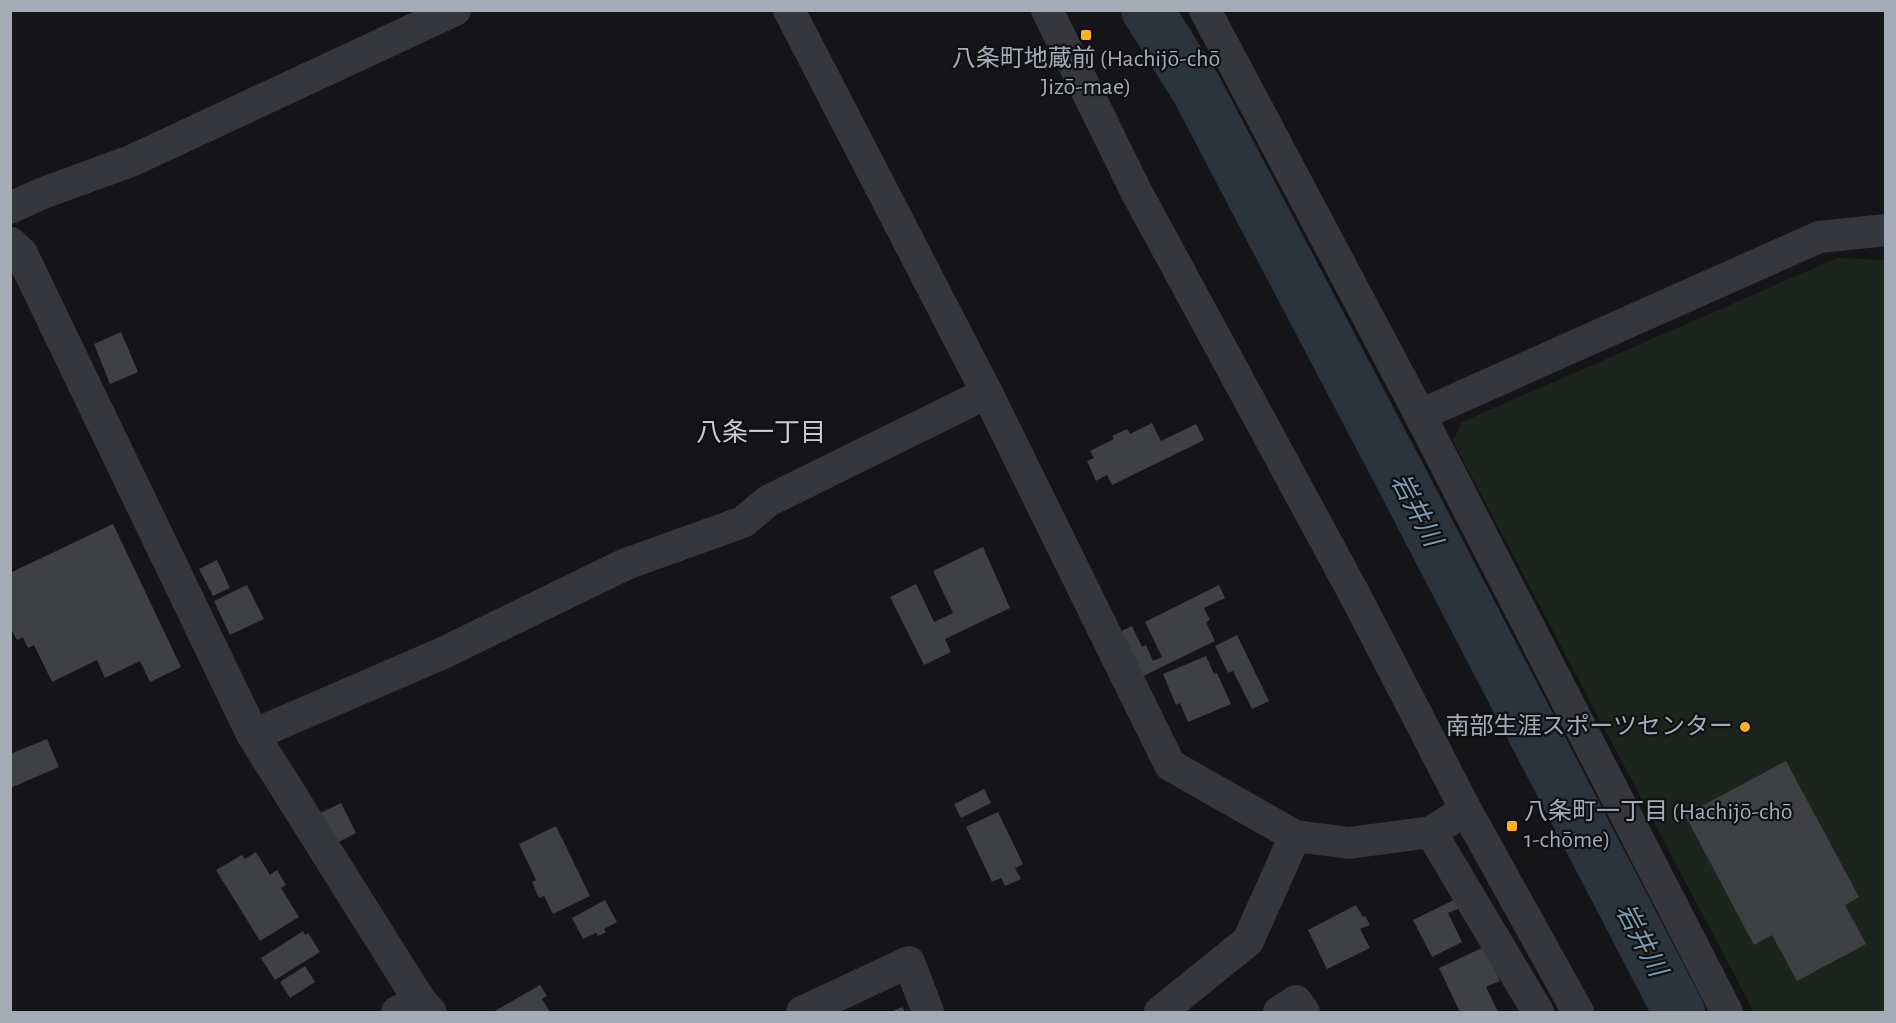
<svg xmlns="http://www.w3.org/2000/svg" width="1896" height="1023" viewBox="0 0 1896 1023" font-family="'Alegreya Sans','Noto Sans JP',sans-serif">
<rect width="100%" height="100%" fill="#151517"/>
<path fill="#1c251d" d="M 1837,258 L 1885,260 L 1885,1012 L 1754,1012 L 1453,441 L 1462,422 Z"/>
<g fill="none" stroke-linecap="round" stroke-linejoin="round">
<path stroke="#2a343c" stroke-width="52" d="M 1147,10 L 1196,88 L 1399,474 L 1679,1012"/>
</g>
<path fill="#3e4044" d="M 121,332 L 138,372 L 110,384 L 94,344 Z
M 1152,423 L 1161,441 L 1196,424 L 1204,440 L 1112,485 L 1107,475 L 1096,481 L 1087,461 L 1094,458 L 1090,451 L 1114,439 L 1112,436 L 1127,429 L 1130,434 Z
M 113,524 L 181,667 L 150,682 L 140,661 L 105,678 L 97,660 L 52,682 L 34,645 L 28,648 L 23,637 L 17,640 L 10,627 L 10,573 Z
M 983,547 L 1010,608 L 945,639 L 951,652 L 924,665 L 890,597 L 916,584 L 934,622 L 953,613 L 933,571 Z
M 217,560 L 230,588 L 213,596 L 199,569 Z
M 247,585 L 264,619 L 230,635 L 214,601 Z
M 1219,585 L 1225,598 L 1204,608 L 1210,620 L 1206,622 L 1215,641 L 1137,679 L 1115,634 L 1132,626 L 1142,647 L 1146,645 L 1153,661 L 1162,657 L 1145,622 Z
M 1237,635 L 1269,701 L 1252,709 L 1233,671 L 1228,673 L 1215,646 Z
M 1206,656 L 1214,674 L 1217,673 L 1231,704 L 1188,722 L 1180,703 L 1176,705 L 1163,674 Z
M 47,739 L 59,767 L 10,788 L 10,754 Z
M 1786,761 L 1859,897 L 1845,905 L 1866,944 L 1797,981 L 1772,935 L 1754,945 L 1685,815 Z
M 984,789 L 991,803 L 961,818 L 954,804 Z
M 341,803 L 356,833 L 333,845 L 316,815 Z
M 998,812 L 1023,864 L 1015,868 L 1021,879 L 1005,886 L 1001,878 L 992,882 L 966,827 Z
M 556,826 L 590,896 L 553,914 L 544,896 L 539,898 L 532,882 L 536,880 L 519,844 Z
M 256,852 L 270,875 L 277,870 L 286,885 L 281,888 L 299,917 L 260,941 L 216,870 L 242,855 L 245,859 Z
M 1458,898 L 1462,907 L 1448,913 L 1462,942 L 1432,957 L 1413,920 Z
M 605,900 L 617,922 L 604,929 L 606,932 L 598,936 L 596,933 L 583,939 L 572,918 Z
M 1356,905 L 1363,917 L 1365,916 L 1370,925 L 1360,929 L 1370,948 L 1327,969 L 1308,930 Z
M 303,931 L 305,935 L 308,933 L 320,952 L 275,980 L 261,958 Z
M 1484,947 L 1500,981 L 1486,987 L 1498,1012 L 1460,1012 L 1439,968 Z
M 305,966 L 315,982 L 290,998 L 280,982 Z
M 540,985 L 547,996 L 542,999 L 550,1012 L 493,1012 Z
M 902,1007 L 905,1012 L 891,1012 Z"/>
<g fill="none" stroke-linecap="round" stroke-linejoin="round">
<path stroke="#35373c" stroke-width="32" d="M 789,10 L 987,393 L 1170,765 L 1295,836 L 1349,843 L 1431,832 L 1466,810
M 1047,10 L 1137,193 L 1356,597 L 1466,810 L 1578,1012
M 1205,10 L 1420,415 L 1727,1012
M 10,208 L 43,193 L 131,161 L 455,10
M 1420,415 L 1819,237 L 1886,230
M 253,735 L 443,653 L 626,564 L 743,522 L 768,501 L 987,393
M 1431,832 L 1538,1012
M 397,1012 L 420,1001
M 802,1012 L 909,962 L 928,1012
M 1160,1012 L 1248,941 L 1295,836
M 1279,1012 L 1296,1001 L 1304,1012"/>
<path stroke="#35373c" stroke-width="33" d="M 10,243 L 21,253 L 253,735 L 420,1001 L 430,1012"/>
</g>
<g fill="#ffb024" stroke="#101012" stroke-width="2">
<rect x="1080" y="29" width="12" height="12" rx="3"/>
<circle cx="1745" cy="727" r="6"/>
<rect x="1506" y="820" width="12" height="12" rx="3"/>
</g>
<g text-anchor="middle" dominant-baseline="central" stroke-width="4.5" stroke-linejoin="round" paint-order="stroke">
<g font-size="24" fill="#a5acb8" stroke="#101012">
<text x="1086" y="59">八条町地蔵前 (Hachijō-chō<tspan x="1086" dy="28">Jizō-mae)</tspan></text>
<text x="1733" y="727" text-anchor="end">南部生涯スポーツセンター</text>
<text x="1524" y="812" text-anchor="start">八条町一丁目 (Hachijō-chō<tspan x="1524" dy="28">1-chōme)</tspan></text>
</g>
<g font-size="26" fill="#c7cbd4" stroke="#101012">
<text x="761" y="433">八条一丁目</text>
</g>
<g font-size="26" font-style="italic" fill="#799bb6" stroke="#101012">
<text transform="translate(1416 510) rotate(62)">岩井川</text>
<text transform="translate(1641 940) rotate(62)">岩井川</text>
</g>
</g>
<rect width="1896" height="1023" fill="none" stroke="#a5acb8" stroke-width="24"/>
</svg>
